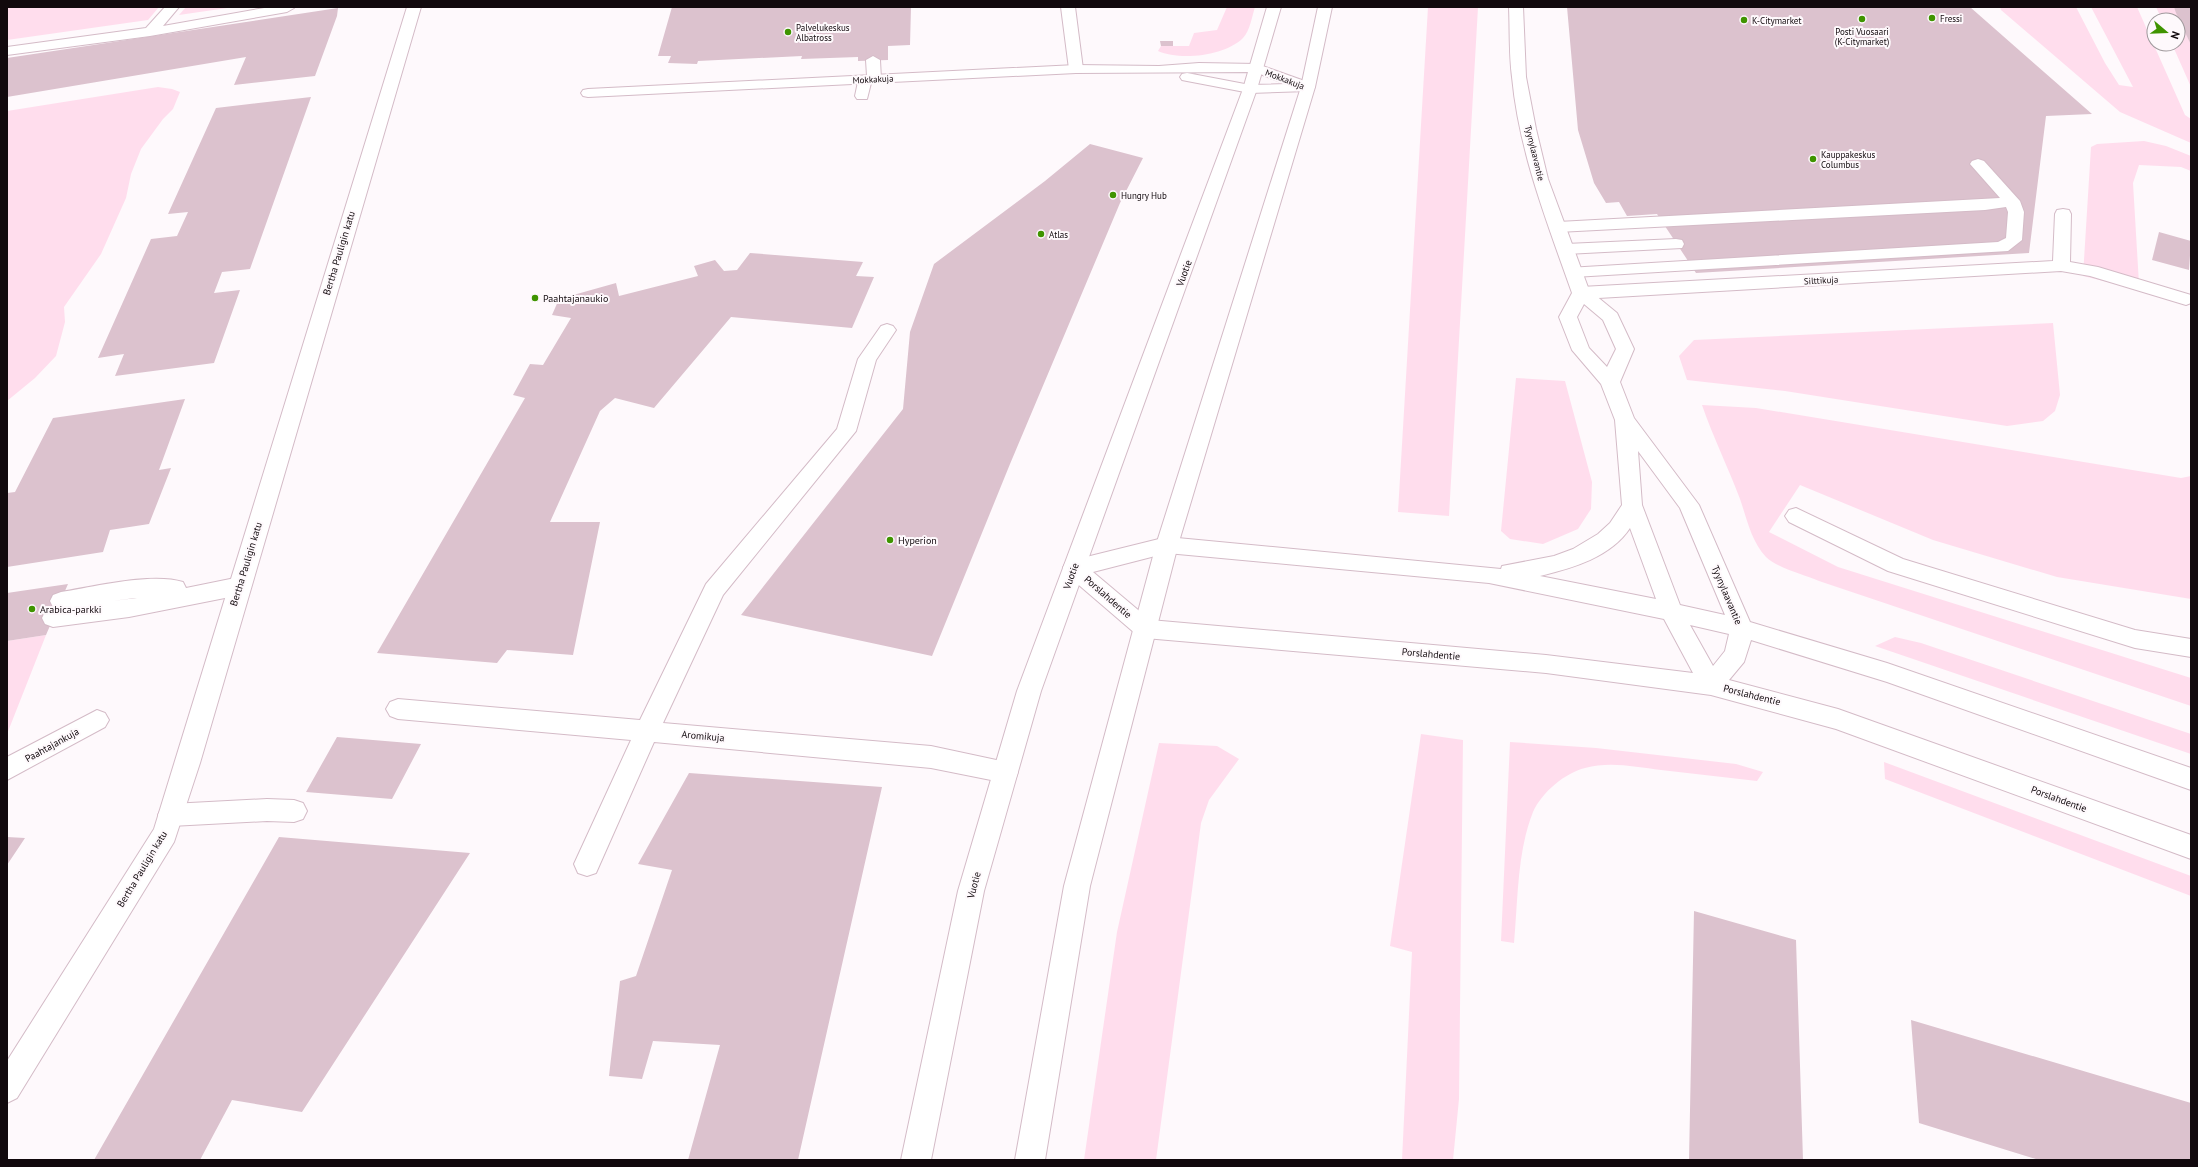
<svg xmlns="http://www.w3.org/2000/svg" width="2198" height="1167" viewBox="0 0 2198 1167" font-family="'PT Sans',sans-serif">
<rect width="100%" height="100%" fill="#fef9fc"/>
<path fill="#ffdded" d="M 7,7 L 159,7 L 148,20 L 7,40 Z
M 186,7 L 234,7 L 179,15 Z
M 1227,7 L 1255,7 C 1252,16 1250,31 1243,38 C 1225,56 1180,61 1158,51 L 1161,46 L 1189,46 L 1194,33 L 1217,30 Z
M 1428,7 L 1478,7 L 1449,516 L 1398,512 Z
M 2000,7 L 2076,7 L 2105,63 L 2119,85 L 2133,87 L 2091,7 L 2137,7 L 2185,115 L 2191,119 L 2191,143 L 2120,112 L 2001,10 Z
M 2156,7 L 2174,7 L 2191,45 L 2191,87 L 2172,44 L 2178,44 L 2178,20 L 2162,20 Z
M 158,87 L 172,89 L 180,92 L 173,109 L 163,119 L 141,149 L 131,174 L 126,198 L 101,254 L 64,307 L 65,322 L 56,356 L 35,378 L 7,401 L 7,111 Z
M 2144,141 L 2166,146 L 2191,156 L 2191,171 L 2181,167 L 2139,165 L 2133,183 L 2139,284 L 2124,286 L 2083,276 L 2091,147 L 2097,144 Z
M 2053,323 L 2060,395 L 2055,411 L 2043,421 L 2007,426 L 1785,391 L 1687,380 L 1679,356 L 1694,340 Z
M 1516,378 L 1565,381 L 1592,482 L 1591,509 L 1578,529 L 1543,544 L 1510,539 L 1501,531 Z
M 1702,405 L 1756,408 L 2181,478 L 2191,476 L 2191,599 L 2057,577 L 1933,540 L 1800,485 L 1769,532 L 1838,567 L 2191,678 L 2191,706 L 1819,581 C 1805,575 1777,568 1766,557 C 1751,541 1747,519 1740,499 C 1728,467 1713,437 1702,405 Z
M 46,635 L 7,734 L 7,641 Z
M 1895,637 L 1921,643 L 2191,734 L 2191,754 L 1875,646 Z
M 1421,734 L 1463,740 L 1459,1099 L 1453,1160 L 1402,1160 L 1412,952 L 1390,946 Z
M 1510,742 L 1596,748 L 1736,764 L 1763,772 L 1757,781 C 1725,777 1693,774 1661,770 C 1636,767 1610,761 1585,768 C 1565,773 1542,792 1533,812 C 1517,852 1518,900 1514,943 L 1501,941 Z
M 1159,743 L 1217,746 L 1239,759 L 1209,800 L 1201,823 L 1156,1160 L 1084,1160 L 1117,932 Z
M 1884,762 L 2191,876 L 2191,896 L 1885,779 Z"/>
<path fill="#dcc2ce" d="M 672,7 L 911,7 L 910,45 L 888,46 L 888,60 L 858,61 L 858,57 L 801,59 L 802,56 L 698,61 L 697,64 L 668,63 L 671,56 L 658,56 Z
M 1567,7 L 1970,7 L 2092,114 L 2046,116 L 2029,253 L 1696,273 L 1657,214 L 1627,216 L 1619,202 L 1606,203 L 1594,183 L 1578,130 Z
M 2174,7 L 2191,7 L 2191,45 L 2176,13 Z
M 338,8 L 337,16 L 315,76 L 234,85 L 246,57 L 7,97 L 7,58 Z
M 1160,41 L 1173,41 L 1173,46 L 1161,46 Z
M 311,97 L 250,269 L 222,272 L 214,293 L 240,290 L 214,363 L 115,376 L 124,354 L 98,358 L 151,239 L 177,236 L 188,212 L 168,214 L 216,108 Z
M 1090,144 L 1143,158 L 1120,203 L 1010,464 L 932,656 L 741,615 L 903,409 L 910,332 L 934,264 L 1045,181 Z
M 2159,232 L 2191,241 L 2189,270 L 2152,260 Z
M 750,253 L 863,262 L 856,276 L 874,277 L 852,328 L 731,317 L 654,408 L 615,398 L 600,411 L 550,522 L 600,522 L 573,655 L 507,650 L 497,663 L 377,653 L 525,398 L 513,395 L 530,364 L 543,365 L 571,318 L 552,315 L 559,299 L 616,283 L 619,296 L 698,276 L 694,266 L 715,260 L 724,271 L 737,270 Z
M 185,399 L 159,470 L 171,468 L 149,524 L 110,530 L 103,552 L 7,567 L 7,493 L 15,492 L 53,418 Z
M 68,584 L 46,635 L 7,641 L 7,593 Z
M 337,737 L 421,744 L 392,799 L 306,792 Z
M 689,773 L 882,787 L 798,1160 L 688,1160 L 720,1045 L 653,1041 L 642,1079 L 609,1076 L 620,981 L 636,976 L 672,870 L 638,864 Z
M 7,837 L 25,838 L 7,865 Z
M 279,837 L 470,853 L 302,1112 L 232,1100 L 200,1160 L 94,1160 Z
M 1694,911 L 1796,940 L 1803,1160 L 1689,1160 Z
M 1911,1020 L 2191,1103 L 2191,1160 L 2039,1160 L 1919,1123 Z"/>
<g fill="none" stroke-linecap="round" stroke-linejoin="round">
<g stroke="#d4bbc7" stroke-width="2">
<path id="service" d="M 1061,7 L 1075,7 L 1083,69 L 1081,72 L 1071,72 L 1069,69 Z
M 873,56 L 880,60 L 881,79 L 879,82 L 871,83 L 867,99 L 857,99 L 855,96 L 859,77 L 867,76 L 866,60 Z
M 1978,159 L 1984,161 L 2020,201 L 2024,212 L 2022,240 L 2008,251 L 1574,277 L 1568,276 L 1565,272 L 1568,268 L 1998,242 L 2006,238 L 2008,212 L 2006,207 L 1985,210 L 1558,232 L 1552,231 L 1550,227 L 1552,223 L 1558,222 L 2000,198 L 1970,164 L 1972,161 Z
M 2063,209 L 2069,210 L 2071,214 L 2070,262 L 2098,267 L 2191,295 L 2191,303 L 2186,305 L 2090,276 L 2061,271 L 1581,299 L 1575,297 L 1572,293 L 1575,289 L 1581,287 L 2053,261 L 2055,214 L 2057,210 Z
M 1676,239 L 1682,240 L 1684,244 L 1682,248 L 1566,254 L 1560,253 L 1557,249 L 1560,245 L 1566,244 Z
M 887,324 L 893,326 L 896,330 L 876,360 L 856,431 L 723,595 L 663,723 L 931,746 L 1015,764 L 1018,772 L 1015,780 L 1006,783 L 931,768 L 654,742 L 596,873 L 587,876 L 578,873 L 574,864 L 631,740 L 398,719 L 390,716 L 386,709 L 390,702 L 398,699 L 640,720 L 706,584 L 837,429 L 858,359 L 881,326 Z
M 1796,508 L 1903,559 L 2135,630 L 2191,639 L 2191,657 L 2135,648 L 1888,571 L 1789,522 L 1785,516 L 1789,510 Z
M 240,577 L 248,580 L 251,586 L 248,592 L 240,595 L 129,617 L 53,627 L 45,624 L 42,618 L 45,612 L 57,609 L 53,607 L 50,601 L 53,595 L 61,592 C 93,587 152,572 183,582 L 186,588 ZM 137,598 L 112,601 L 135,598 Z
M 267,799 L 294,800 L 303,803 L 307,811 L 303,819 L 294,822 L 267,821 L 171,826 L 162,823 L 158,815 L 162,807 L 171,804 Z"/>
</g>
<g stroke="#d4bbc7" stroke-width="2">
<path id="minor" d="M 165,7 L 179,7 L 163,26 L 270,7 L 294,8 L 287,12 L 150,36 L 7,55 L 7,47 L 146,28 Z
M 407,7 L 421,7 L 200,763 L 174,842 L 17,1098 L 7,1103 L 7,1061 L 154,829 Z
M 1199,63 L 1257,64 L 1313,84 L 1315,87 L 1313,90 L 1308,91 L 1250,93 L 1187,81 L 1182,80 L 1180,77 L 1182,74 L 1187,73 L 1250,85 L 1286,84 L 1255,72 L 1076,73 L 588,97 L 583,96 L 581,93 L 583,90 L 588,89 L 1076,65 L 1159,66 Z
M 97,710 L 105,713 L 109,720 L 105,727 L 7,780 L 7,757 Z"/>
</g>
<g stroke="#d4bbc7" stroke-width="2">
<path id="tertiary" d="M 1509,7 L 1523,7 L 1526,77 L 1536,129 L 1548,179 L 1589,290 L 1617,313 L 1634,349 L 1620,382 L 1634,418 L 1699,505 L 1750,622 L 1887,663 L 2191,768 L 2191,790 L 1887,682 L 1751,640 L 1744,662 L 1729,680 L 1838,709 L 2191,835 L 2191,859 L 1836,729 L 1711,695 L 1546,673 L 1145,638 L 1137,635 L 1066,574 L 1063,568 L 1066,562 L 1167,537 L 1501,569 L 1502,566 L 1554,556 L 1573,549 L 1598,534 L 1610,523 L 1622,505 L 1615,420 L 1601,384 L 1572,350 L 1559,317 L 1572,293 C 1547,222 1519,152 1512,77 C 1509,54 1510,30 1509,7 ZM 1584,304 L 1603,320 L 1616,349 L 1607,367 L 1589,348 L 1577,317 ZM 1638,451 L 1680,508 L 1725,615 L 1680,605 L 1642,505 ZM 1630,528 L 1656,599 L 1540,576 C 1573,568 1611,557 1630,528 ZM 1167,553 L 1489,583 L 1664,619 L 1693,673 L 1546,655 L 1150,620 L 1093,572 ZM 1690,625 L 1729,634 L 1725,651 L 1713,666 Z"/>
</g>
<g stroke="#d4bbc7" stroke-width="2">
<path id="secondary" d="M 1167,537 L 1175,539 L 1178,545 L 1090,886 L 1045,1160 L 1015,1160 L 1064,886 L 1156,545 L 1159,539 Z
M 1074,560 L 1082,562 L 1085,568 L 1041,691 L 984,891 L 931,1160 L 901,1160 L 958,891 L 1017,691 L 1063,568 L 1066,562 Z"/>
</g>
<g stroke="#d4bbc7" stroke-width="2">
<path id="primary" d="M 1267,7 L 1281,7 L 1257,89 L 1085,568 L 1082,574 L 1074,576 L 1066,574 L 1063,568 L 1243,89 Z
M 1318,7 L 1332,7 L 1315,87 L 1178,545 L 1175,551 L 1167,553 L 1159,551 L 1156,545 L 1301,87 Z"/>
</g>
<use href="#service" fill="#fff" fill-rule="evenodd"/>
<use href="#minor" fill="#fff" fill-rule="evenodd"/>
<use href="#tertiary" fill="#fff" fill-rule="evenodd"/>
<use href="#secondary" fill="#fff" fill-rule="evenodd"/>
<use href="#primary" fill="#fff" fill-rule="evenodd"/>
</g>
<g fill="#3f9400" stroke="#fef9fc" stroke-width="1.5">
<circle cx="1932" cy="18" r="4"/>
<circle cx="1862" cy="19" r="4"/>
<circle cx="1744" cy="20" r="4"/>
<circle cx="788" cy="32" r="4"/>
<circle cx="1813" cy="159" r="4"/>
<circle cx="1113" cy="195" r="4"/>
<circle cx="1041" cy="234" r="4"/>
<circle cx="535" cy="298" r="4"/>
<circle cx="890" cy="540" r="4"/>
<circle cx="32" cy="609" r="4"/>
</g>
<g text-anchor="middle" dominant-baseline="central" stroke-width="4" stroke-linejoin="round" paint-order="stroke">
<g font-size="9" fill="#11090d" stroke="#fef9fc" text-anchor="start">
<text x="1940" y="18">Fressi</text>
<text x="1752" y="20">K-Citymarket</text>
<text x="796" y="27">Palvelukeskus<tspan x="796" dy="10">Albatross</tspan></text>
<text x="1862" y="31" text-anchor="middle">Posti Vuosaari<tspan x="1862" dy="10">(K-Citymarket)</tspan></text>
<text x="1821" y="154">Kauppakeskus<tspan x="1821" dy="10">Columbus</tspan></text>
<text x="1121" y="195">Hungry Hub</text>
<text x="1049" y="234">Atlas</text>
</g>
<g font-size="9" fill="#11090d" stroke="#fef9fc">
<text transform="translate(873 79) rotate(-3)">Mokkakuja</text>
<text transform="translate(1285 79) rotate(21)">Mokkakuja</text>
<text transform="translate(1535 153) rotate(76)">Tyynylaavantie</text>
<text transform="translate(1821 280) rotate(-3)">Silttikuja</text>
</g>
<g font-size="10" fill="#11090d" stroke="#fef9fc">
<text transform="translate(339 253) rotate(-73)">Bertha Pauligin katu</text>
<text transform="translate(1184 273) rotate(-70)">Vuotie</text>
<text transform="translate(246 564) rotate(-73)">Bertha Pauligin katu</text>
<text transform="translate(1071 576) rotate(-70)">Vuotie</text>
<text transform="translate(1727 595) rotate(67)">Tyynylaavantie</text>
<text transform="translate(1108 597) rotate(41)">Porslahdentie</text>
<text transform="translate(1431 654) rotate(5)">Porslahdentie</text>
<text transform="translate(1752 695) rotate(14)">Porslahdentie</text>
<text transform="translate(703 736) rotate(5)">Aromikuja</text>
<text transform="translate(52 745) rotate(-29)">Paahtajankuja</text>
<text transform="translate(2059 799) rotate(20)">Porslahdentie</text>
<text transform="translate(142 869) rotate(-59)">Bertha Pauligin katu</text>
<text transform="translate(974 885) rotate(-75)">Vuotie</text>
</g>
<g font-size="10" fill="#11090d" stroke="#fef9fc" text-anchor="start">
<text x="543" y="298">Paahtajanaukio</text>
<text x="898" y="540">Hyperion</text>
<text x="40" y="609">Arabica-parkki</text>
</g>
</g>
<rect width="2198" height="1167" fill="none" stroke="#11090d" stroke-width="16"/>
<g transform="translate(2166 32) rotate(109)"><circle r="19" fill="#fef9fc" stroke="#9f999c"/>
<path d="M0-3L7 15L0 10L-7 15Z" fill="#3f9400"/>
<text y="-6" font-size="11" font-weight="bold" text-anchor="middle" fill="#11090d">N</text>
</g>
</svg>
